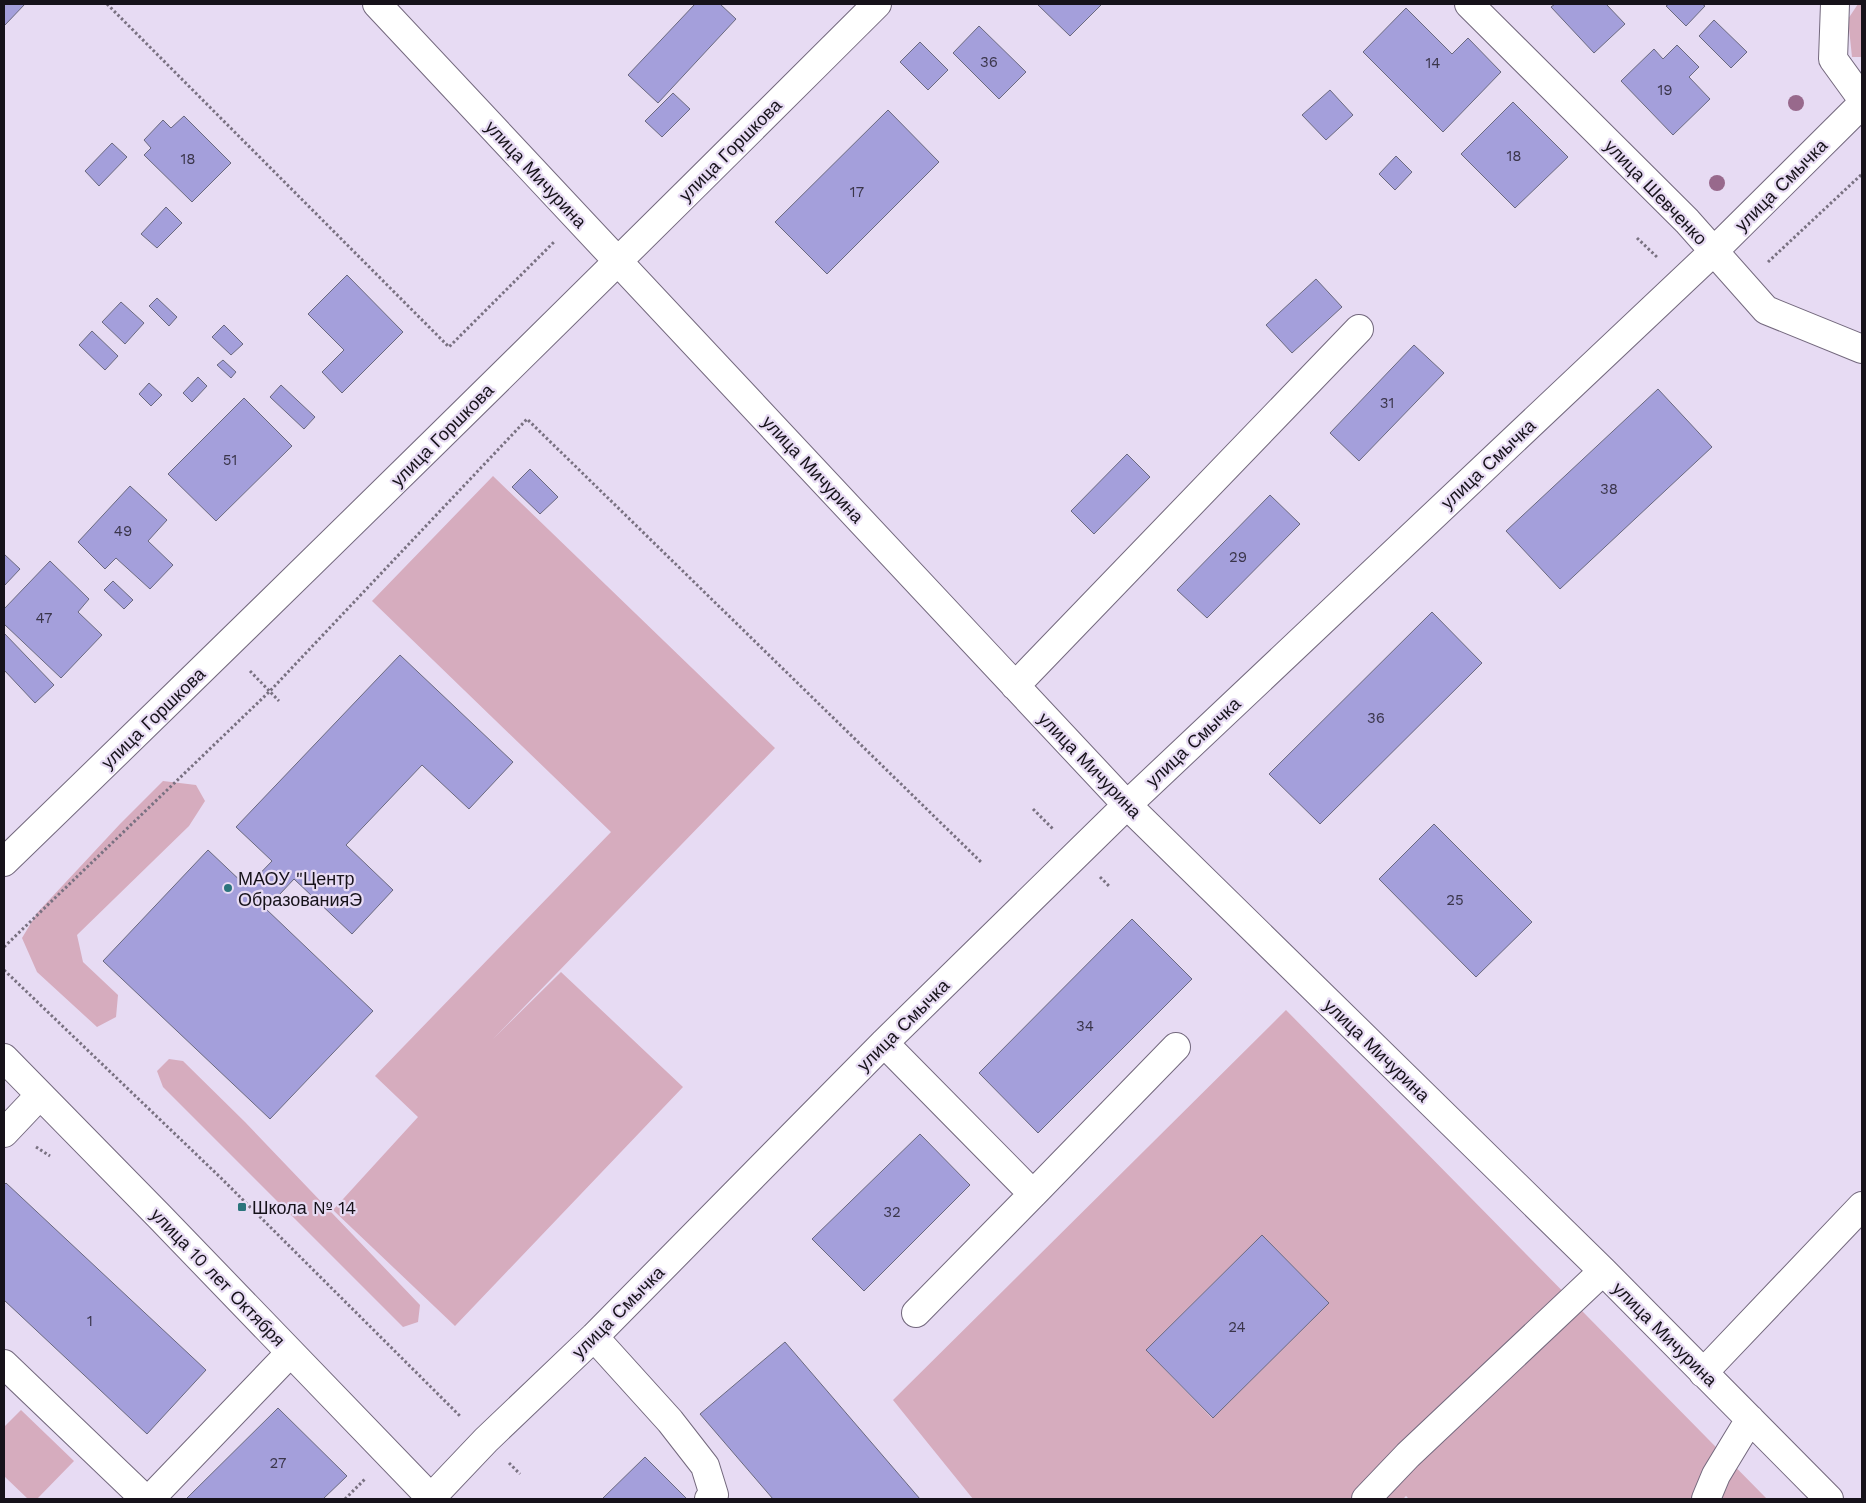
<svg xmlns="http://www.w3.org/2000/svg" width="1866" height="1503" viewBox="0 0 1866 1503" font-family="'Work Sans',sans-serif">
<rect width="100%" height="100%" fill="#e7dbf3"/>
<path fill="#d6acbe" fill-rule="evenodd" d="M 1858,4 L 1862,4 L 1862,57 L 1852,57 L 1848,19 Z
M 493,476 L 775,748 L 493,1039 L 561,972 L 683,1087 L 455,1326 L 333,1210 L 418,1117 L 375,1076 L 611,832 L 372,601 Z
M 163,781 L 196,785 L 205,801 L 189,826 L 77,935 L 83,962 L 118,995 L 116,1017 L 97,1027 L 37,972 L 22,938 L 37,913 L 120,824 Z
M 1286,1010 L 1767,1499 L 1409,1499 L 1406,1496 L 1403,1499 L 973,1499 L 893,1400 ZM 1262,1235 L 1329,1303 L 1212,1418 L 1146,1350 Z
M 169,1059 L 183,1061 L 245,1122 L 420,1305 L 418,1322 L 403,1327 L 163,1087 L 157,1071 Z
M 21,1410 L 74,1461 L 37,1499 L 28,1499 L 4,1476 L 4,1427 Z"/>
<path fill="#a49fdb" stroke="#6a697f" d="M 4,4 L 25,4 L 5,25 L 4,24 Z
M 695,4 L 720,4 L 736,19 L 658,103 L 628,75 Z
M 1037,4 L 1102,4 L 1070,36 Z
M 1555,4 L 1606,4 L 1625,24 L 1594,53 L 1551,7 Z
M 1669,4 L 1702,4 L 1705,6 L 1686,26 L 1666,6 Z
M 1406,8 L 1452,54 L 1468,38 L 1501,72 L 1443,132 L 1363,52 Z
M 1714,20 L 1747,52 L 1731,68 L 1699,36 Z
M 979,26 L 1026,72 L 999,99 L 953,53 Z
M 920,42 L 948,70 L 928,90 L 900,62 Z
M 1677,45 L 1699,67 L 1689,77 L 1710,99 L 1673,135 L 1621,81 L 1654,49 L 1663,59 Z
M 1330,90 L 1353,115 L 1326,140 L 1302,115 Z
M 673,93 L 690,109 L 662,137 L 645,121 Z
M 1513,102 L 1568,157 L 1515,208 L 1461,154 Z
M 888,110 L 939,162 L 827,274 L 775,222 Z
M 184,116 L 231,163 L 192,202 L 144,155 L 151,148 L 144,140 L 163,120 L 171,128 Z
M 112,143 L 127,157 L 99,186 L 85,171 Z
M 1396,156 L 1412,172 L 1395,190 L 1379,174 Z
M 166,207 L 182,223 L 157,248 L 141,234 Z
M 347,275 L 403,332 L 342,393 L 322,372 L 344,350 L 308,314 Z
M 1316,279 L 1342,307 L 1292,353 L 1266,325 Z
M 157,298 L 177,317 L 169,326 L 149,306 Z
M 121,302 L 144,323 L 125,344 L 102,322 Z
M 224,325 L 243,344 L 231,355 L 212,337 Z
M 92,331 L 118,356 L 105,370 L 79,345 Z
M 1414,345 L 1444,373 L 1359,461 L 1330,433 Z
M 223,360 L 236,372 L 231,378 L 217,365 Z
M 198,377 L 207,386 L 192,402 L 183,393 Z
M 149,383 L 162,395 L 151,406 L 139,394 Z
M 281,385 L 315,417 L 304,429 L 270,397 Z
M 1658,389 L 1712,447 L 1560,589 L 1506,531 Z
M 244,398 L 292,446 L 216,521 L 168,474 Z
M 1127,454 L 1150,477 L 1094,534 L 1071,511 Z
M 530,469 L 558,497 L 540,514 L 512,487 Z
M 130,486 L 167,520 L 148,541 L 173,565 L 150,589 L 116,558 L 105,569 L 78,542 Z
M 1270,495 L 1300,524 L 1207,618 L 1177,590 Z
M 4,554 L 20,569 L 4,586 Z
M 50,561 L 89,599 L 78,612 L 102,635 L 61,678 L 4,624 L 4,609 Z
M 113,581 L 133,600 L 124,609 L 104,590 Z
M 1432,612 L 1482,663 L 1320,824 L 1269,774 Z
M 4,633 L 54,685 L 35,703 L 4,670 Z
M 400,655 L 513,762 L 469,809 L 422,765 L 346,845 L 393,890 L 352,934 L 294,879 L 266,909 L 373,1011 L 270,1119 L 103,961 L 208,850 L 247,887 L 272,861 L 236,827 Z
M 1434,824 L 1532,922 L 1476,977 L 1379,879 Z
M 1132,919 L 1192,979 L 1038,1133 L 979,1073 Z
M 920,1134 L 970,1185 L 864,1291 L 812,1239 Z
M 6,1183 L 206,1370 L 147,1434 L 4,1300 L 4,1185 Z
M 1262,1235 L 1329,1303 L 1213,1418 L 1146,1350 Z
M 785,1342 L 920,1499 L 773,1499 L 700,1414 Z
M 278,1408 L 347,1476 L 323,1499 L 186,1499 Z
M 645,1457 L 687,1499 L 602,1499 Z"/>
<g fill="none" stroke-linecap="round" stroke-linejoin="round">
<g stroke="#73687d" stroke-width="30">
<path id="minor" d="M 377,4 L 1127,805 L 1603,1271 L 1829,1499
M 1469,4 L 1687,221 L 1766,310 L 1862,349
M 1835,4 L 1833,59 L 1862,99
M 1015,686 L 1359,329
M 4,862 C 297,578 588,292 877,4
M 884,1043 L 1033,1194 L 916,1313
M 4,1058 L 159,1216 L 431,1498
M 4,1133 L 40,1095
M 1033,1194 L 1176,1047
M 594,1337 L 670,1421 L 705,1466 L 714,1495 L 709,1499
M 4,1364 L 145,1499
M 1703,1373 L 1862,1206
M 150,1499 L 290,1353
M 430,1499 L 486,1440 L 594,1337 L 884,1043 L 1127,805 L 1714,251 L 1862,104
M 1366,1499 L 1408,1455 L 1603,1271
M 1706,1499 L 1716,1475 L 1750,1419"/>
</g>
<path stroke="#797181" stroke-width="3" stroke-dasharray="2.5 2.5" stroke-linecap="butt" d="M 107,4 L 449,347 L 555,241
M 1637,238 L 1658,258
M 1768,262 L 1862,174
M 250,671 L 279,701
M 1033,809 L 1054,830
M 1100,877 L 1109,886
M 4,947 L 270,691 L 527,419 L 982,863
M 4,970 L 222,1179 L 461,1417
M 36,1147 L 50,1156
M 509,1463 L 520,1474
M 345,1499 L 365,1479"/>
<use href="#minor" stroke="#fff" stroke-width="28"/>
</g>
<g fill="#98698c">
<circle cx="1796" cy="103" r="8"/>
<circle cx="1717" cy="183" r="8"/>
</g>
<g fill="#2b747c" stroke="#e7dbf3" stroke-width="2">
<circle cx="228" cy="888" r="5"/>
<rect x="237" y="1202" width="10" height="10" rx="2.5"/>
</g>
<g text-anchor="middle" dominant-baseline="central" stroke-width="4.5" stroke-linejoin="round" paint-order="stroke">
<g font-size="15" fill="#3a354a">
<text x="989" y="62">36</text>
<text x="1433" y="63">14</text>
<text x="1665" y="90">19</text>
<text x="1514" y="156">18</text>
<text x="188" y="159">18</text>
<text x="857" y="192">17</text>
<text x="1387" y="403">31</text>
<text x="230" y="460">51</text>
<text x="1609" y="489">38</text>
<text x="123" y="531">49</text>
<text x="1238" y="557">29</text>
<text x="44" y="618">47</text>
<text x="1376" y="718">36</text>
<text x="1455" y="900">25</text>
<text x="1085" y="1026">34</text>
<text x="892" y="1212">32</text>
<text x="90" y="1321">1</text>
<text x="1237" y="1327">24</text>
<text x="278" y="1463">27</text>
</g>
<g font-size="18" fill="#16121a" stroke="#e7dbf3">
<text transform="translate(730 150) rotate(-45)">улица Горшкова</text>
<text transform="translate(536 174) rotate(47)">улица Мичурина</text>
<text transform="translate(1781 185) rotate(-45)">улица Смычка</text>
<text transform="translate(1656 192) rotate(46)">улица Шевченко</text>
<text transform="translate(442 435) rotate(-45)">улица Горшкова</text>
<text transform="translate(1488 464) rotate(-43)">улица Смычка</text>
<text transform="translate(813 469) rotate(47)">улица Мичурина</text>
<text transform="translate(153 718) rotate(-44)">улица Горшкова</text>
<text transform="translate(1193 742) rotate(-43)">улица Смычка</text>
<text transform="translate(1090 765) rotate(46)">улица Мичурина</text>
<text transform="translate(903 1025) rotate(-45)">улица Смычка</text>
<text transform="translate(1377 1050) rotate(44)">улица Мичурина</text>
<text transform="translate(218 1277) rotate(46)">улица 10 лет Октября</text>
<text transform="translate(618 1312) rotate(-45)">улица Смычка</text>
<text transform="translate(1665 1334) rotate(45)">улица Мичурина</text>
</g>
<g font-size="18" fill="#16121a" stroke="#e7dbf3" text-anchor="start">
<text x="238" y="878">МАОУ "Центр<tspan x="238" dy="21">ОбразованияЭ</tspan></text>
<text x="252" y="1207">Школа № 14</text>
</g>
</g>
<rect width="1866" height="1503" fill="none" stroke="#16121a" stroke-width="10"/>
</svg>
